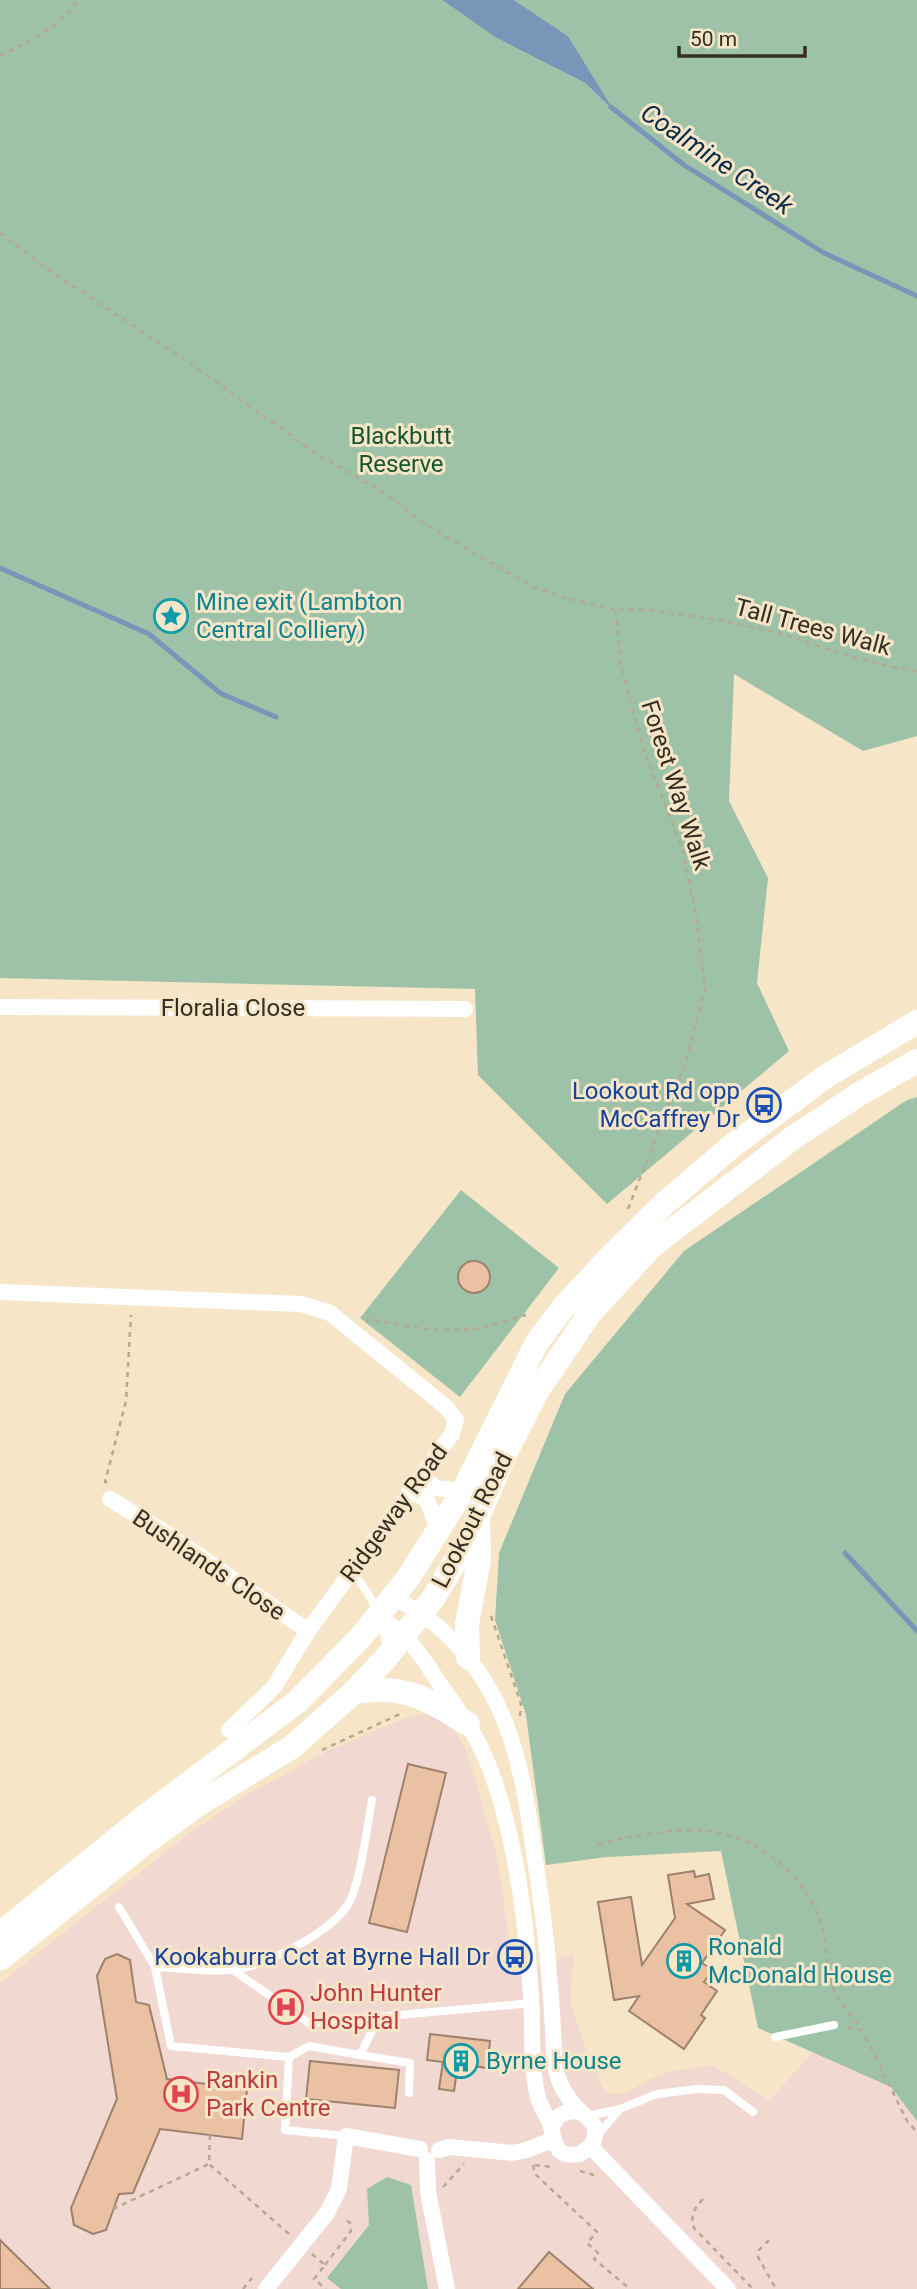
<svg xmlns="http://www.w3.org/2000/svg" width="917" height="2289" viewBox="0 0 917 2289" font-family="Roboto,sans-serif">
<rect width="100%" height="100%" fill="#f6e6c7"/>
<path fill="#f1d8d0" d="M 426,1714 L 445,1721 L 457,1734 L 467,1751 L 497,1857 L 514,1971 L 574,1954 L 570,2001 L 583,2042 L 603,2088 L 609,2093 L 623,2094 L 652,2078 L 671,2071 L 712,2065 L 769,2100 L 834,2030 L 917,2101 L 917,2289 L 0,2289 L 0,1983 L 187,1835 L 251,1792 L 328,1751 L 407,1717 Z"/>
<path fill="#9dc2a7" d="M 0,0 L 442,0 L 495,37 L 585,83 L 612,109 L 568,36 L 514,0 L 917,0 L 917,736 L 863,751 L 734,674 L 729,801 L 768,878 L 757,983 L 789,1051 L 607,1204 L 478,1075 L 475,989 L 0,978 Z
M 917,1097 L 917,2121 L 891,2087 L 758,2028 L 721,1851 L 607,1857 L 546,1865 L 526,1715 L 495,1620 L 499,1553 L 565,1394 L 684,1251 L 907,1100 Z
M 461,1190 L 559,1268 L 460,1397 L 360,1318 Z
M 387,2177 L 411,2185 L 428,2289 L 341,2289 L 327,2278 L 369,2225 L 367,2189 Z"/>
<path fill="#7896b8" d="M 442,0 L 514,0 L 568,36 L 614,111 L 585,83 L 495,37 Z"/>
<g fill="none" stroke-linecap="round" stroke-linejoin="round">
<path stroke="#7896b8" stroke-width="5" d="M 611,107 L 684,165 L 824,253 L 917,296
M 0,568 L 149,634 L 220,693 L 276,717
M 845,1553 L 917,1631"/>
</g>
<path fill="#eac1a3" stroke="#9d816d" stroke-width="2" d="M458 1277a16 16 0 1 1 32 0a16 16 0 1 1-32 0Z
M 408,1764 L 446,1773 L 407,1932 L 369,1923 Z
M 694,1871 L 695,1877 L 709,1874 L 714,1899 L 687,1904 L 725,1930 L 702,1963 L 713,1970 L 704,1982 L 717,1991 L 701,2015 L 705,2018 L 684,2049 L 629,2011 L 639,1996 L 614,2000 L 598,1902 L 631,1897 L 642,1965 L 675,1918 L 668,1875 Z
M 117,1954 L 130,1960 L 136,2002 L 149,2005 L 167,2079 L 247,2089 L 242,2139 L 160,2129 L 133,2193 L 119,2194 L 106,2230 L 93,2234 L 74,2225 L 71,2208 L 117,2099 L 97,1976 L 105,1959 Z
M 430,2034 L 490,2041 L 487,2068 L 458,2064 L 454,2091 L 439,2089 L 443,2062 L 427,2060 Z
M 310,2061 L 399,2070 L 395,2108 L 306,2099 Z
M 0,2240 L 50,2289 L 0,2289 Z
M 549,2252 L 593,2289 L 518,2289 Z"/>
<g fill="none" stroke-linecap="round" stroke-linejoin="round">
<path stroke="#b5a990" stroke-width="2.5" stroke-dasharray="5 5" stroke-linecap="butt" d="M 0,56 C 23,44 66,24 77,0
M 0,233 L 54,274 L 177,354 L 314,452 L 389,496 L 424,524 L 531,586 L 565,598 L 616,610 L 647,610 L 720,620 L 771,631 L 874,663 L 917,672
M 616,610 L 620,661 L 642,745 L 683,851 L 696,915 L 705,988 L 687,1058 L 628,1209
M 366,1322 L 369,1319 C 404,1326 443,1334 478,1328 C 494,1325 511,1319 526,1315
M 107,1483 L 105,1482 L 126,1401 L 131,1315
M 491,1616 L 521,1704 L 520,1716
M 322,1750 L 402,1713
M 598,1844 C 627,1837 670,1829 699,1830 C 751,1833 799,1868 819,1917 C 828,1940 825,1964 832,1985 C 837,2001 853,2015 861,2030 C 878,2059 892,2091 907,2121 L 917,2132
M 847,2027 L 861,2030
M 210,2135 L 209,2164 L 289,2234
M 533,2165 L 535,2174 L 597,2232 L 587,2243 L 599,2254 L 594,2259 L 630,2289
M 535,2165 L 553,2167
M 580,2171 L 594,2175
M 443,2187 L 464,2164
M 703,2199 C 694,2209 690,2214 694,2228 L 753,2289
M 113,2209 L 209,2164
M 769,2240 L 759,2250 L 758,2257 L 776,2289
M 312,2254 L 325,2265 L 314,2279 L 326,2289
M 325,2265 L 351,2231 L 350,2223 L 344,2218
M 243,2289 L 252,2278"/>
<path stroke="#fff" stroke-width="8" d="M 353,1571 C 369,1594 385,1618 386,1648
M 119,1907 L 155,1967 L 171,2046 L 289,2057 L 309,2046 L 360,2055 L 379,2017
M 155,1967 C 180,1968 206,1972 231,1970 C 263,1968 336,1930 350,1901 C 361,1878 367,1827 372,1800
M 233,1970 L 309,2023 L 532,2003
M 775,2037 L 834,2025
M 360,2055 L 410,2063 L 409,2093
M 289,2057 L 285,2130 L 346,2136
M 588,2116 L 620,2109 L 657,2094 L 697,2089 L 724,2090 L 753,2112
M 597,2136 L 620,2109"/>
<path stroke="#fff" stroke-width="16" d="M 0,1007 L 465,1009
M 0,1292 L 301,1304 L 330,1313 L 446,1407 L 456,1419 L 452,1434 L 308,1631 L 274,1687 L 229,1730
M 421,1477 L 436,1488 L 463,1491
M 412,1491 L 427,1500 L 439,1531
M 110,1499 L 169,1535 L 308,1631
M 379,1616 C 387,1623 397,1629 404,1636 C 419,1650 430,1670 442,1687 C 458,1710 475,1733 486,1759 C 513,1824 525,1912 530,1982 C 534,2020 529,2060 538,2098 C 541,2108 549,2117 551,2127 C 555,2145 556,2158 580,2154 L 592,2145 C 601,2125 591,2122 579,2110 C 570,2102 560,2086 557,2074 C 553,2060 554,2046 553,2031 C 552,2008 550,1985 548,1962 C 545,1923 539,1885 533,1846 C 522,1764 507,1689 442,1630 C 428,1617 410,1607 394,1597
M 552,2128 C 556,2115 566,2109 580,2112
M 591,2147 L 728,2289
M 439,2150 L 449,2147 L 512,2153 L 527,2150 L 552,2140
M 427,2160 L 428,2192 L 447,2289
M 266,2289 L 327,2213 L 339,2189 L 346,2136 L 420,2149"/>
<path stroke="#fff" stroke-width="24" d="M 468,1657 L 467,1624 L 479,1560 L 478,1522
M 354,1692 C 406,1684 425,1698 468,1724
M 0,1934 L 144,1817 L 297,1702 L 361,1637 L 408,1578 L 463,1491 L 536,1344 L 562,1309 L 610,1257 L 664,1204 L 732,1146 L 825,1077 L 917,1022
M 0,1959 L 145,1843 L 197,1805 L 292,1747 L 354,1692 L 386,1658 L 434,1597 L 468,1540 L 506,1452 L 538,1390 L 590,1313 L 652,1246 L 794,1137 L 861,1093 L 917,1061"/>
</g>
<defs>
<g id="sight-ring" transform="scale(1.75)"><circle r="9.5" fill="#f6e6c7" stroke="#0f9aa8" stroke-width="1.5"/><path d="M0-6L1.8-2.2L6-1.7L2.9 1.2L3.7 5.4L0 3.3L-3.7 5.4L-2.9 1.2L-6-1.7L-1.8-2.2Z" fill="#0f9aa8"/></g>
<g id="bus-ring" transform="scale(1.75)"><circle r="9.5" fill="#f6e6c7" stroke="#1a4fb4" stroke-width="1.5"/><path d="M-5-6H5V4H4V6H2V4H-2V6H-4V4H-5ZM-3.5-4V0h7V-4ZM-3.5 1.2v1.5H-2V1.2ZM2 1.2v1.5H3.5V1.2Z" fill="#1a4fb4"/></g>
<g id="building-ring" transform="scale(1.75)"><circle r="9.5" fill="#f6e6c7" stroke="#0f9aa8" stroke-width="1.5"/><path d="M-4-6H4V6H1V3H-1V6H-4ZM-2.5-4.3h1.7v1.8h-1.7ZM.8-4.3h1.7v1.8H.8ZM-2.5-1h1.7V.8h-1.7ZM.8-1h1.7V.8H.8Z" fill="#0f9aa8"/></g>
<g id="hospital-ring" transform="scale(1.75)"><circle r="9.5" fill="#f6e6c7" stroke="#e0444e" stroke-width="1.5"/><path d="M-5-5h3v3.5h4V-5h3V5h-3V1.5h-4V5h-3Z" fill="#e0444e"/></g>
</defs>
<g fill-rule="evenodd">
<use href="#sight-ring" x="171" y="616"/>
<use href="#bus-ring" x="764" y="1105"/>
<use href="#bus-ring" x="515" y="1957"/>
<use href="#building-ring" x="684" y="1961"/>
<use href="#hospital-ring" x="286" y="2007"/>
<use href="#building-ring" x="461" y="2061"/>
<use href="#hospital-ring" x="181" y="2094"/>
</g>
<g text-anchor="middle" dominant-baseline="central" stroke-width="6" stroke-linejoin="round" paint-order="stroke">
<g font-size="24" fill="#14562f" stroke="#f6e6c7">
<text x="401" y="436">Blackbutt<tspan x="401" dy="28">Reserve</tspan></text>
</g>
<g font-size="24" fill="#0d838f" stroke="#f6e6c7" text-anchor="start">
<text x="196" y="602">Mine exit (Lambton<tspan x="196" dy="28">Central Colliery)</tspan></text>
<text x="708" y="1947">Ronald<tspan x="708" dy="28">McDonald House</tspan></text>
<text x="486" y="2061">Byrne House</text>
</g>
<g font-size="24" fill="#352f23" stroke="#f6e6c7">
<text transform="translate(813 627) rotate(15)">Tall Trees Walk</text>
<text transform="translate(676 785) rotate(72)">Forest Way Walk</text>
<text x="233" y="1008">Floralia Close</text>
<text transform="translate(394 1513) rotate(-54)">Ridgeway Road</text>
<text transform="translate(472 1520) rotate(-63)">Lookout Road</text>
<text transform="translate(209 1565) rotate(34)">Bushlands Close</text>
</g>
<g font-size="24" fill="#164399" stroke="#f6e6c7" text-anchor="end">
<text x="740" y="1091">Lookout Rd opp<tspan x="740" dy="28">McCaffrey Dr</tspan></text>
<text x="490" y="1957">Kookaburra Cct at Byrne Hall Dr</text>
</g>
<g font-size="24" fill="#be3a42" stroke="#f6e6c7" text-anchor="start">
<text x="310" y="1993">John Hunter<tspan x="310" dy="28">Hospital</tspan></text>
<text x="206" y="2080">Rankin<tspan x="206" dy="28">Park Centre</tspan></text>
</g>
<g font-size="26" font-style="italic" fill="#092b4d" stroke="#f6e6c7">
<text transform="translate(717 159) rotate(34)">Coalmine Creek</text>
</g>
</g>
<path d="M679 46v10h126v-10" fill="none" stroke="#352f23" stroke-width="3.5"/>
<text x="690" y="46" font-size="21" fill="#352f23" stroke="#f6e6c7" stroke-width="5" paint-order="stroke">50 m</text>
</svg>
